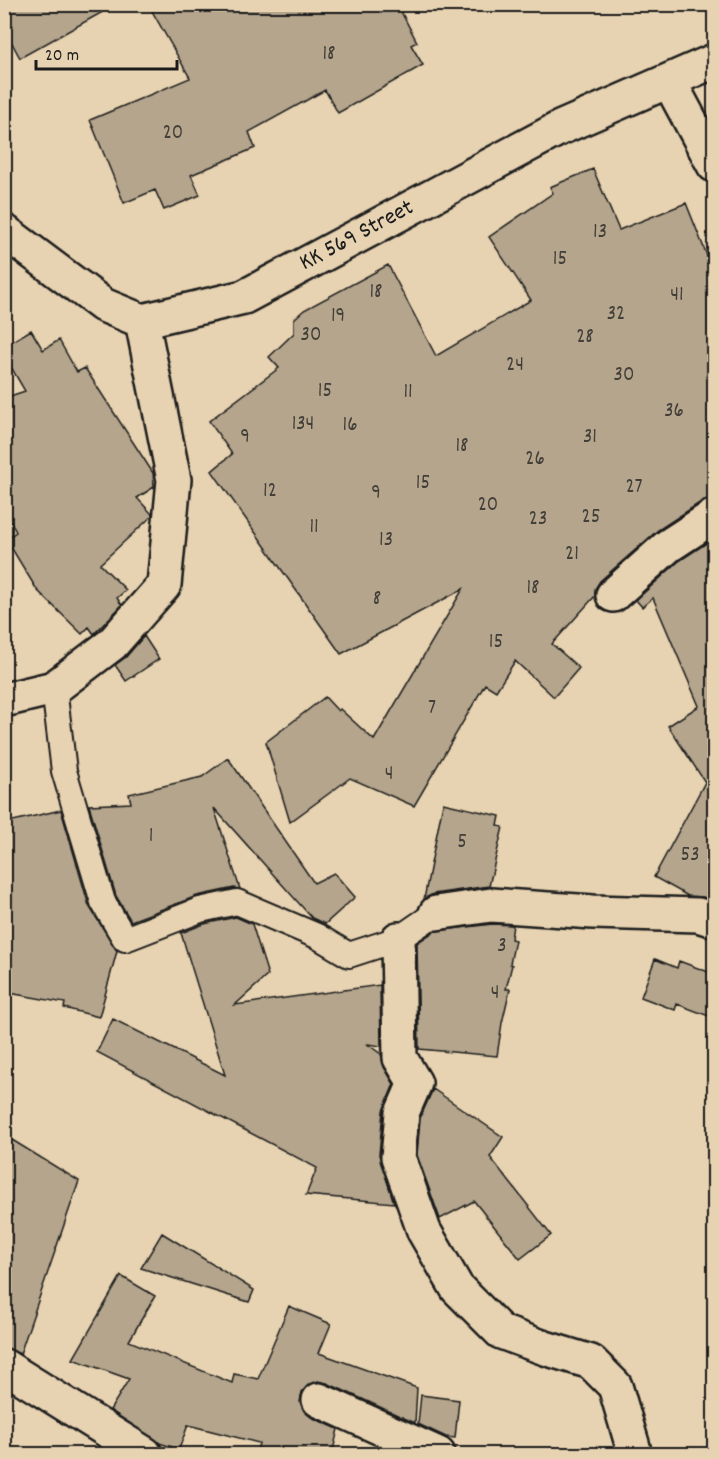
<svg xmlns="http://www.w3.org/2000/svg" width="719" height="1459" viewBox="0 0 719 1459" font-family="Dekko,sans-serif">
<rect width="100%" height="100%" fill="#e7d3b1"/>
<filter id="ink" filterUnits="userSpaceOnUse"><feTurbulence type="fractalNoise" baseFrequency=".0167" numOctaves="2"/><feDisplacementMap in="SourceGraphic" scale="12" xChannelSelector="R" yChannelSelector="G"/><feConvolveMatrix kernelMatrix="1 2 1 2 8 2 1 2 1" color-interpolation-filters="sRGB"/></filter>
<g filter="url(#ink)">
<path fill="#b4a58c" stroke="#1c1c1c" stroke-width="1.5" d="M 4,4 L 117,4 L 20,58 L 4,28 Z
M 148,4 L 397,4 L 417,42 L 411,45 L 423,65 L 338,113 L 325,90 L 249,132 L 255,148 L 191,175 L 200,195 L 164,210 L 155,190 L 124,203 L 90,120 L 190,78 Z
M 593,169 L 619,230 L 686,203 L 714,273 L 714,498 L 704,500 L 658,530 L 600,581 L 595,589 L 595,596 L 552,644 L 579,668 L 554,697 L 515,661 L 496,691 L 485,684 L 414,806 L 350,778 L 290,822 L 266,742 L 325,697 L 338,711 L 340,709 L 374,740 L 463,589 L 341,654 L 212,471 L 232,454 L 209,421 L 279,368 L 269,357 L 294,333 L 294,319 L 304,310 L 388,265 L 436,356 L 531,300 L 489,237 L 553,193 L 550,187 Z
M 31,330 L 43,350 L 59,340 L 77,372 L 85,368 L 153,473 L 154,487 L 137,498 L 152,514 L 152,516 L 100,564 L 126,590 L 117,598 L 122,605 L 94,634 L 89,627 L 82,634 L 37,590 L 6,539 L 16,532 L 4,508 L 4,398 L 25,391 L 4,355 L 4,346 Z
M 714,538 L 714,901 L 703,897 L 688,896 L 654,877 L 705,782 L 668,726 L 699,706 L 653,598 L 642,607 L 636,600 L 679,561 Z
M 144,636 L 159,659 L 126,681 L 115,665 L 126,657 Z
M 228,758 L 314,883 L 334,873 L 355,897 L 325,924 L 312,918 L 214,808 L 240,889 L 234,888 L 197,896 L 131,921 L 116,896 L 89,805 L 131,803 L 129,794 L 202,777 Z
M 443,803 L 500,816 L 498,826 L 503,827 L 489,886 L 433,894 L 424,899 Z
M 61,810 L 89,906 L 117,951 L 99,1017 L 64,1008 L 65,1003 L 4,992 L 4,823 Z
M 236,917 L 252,924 L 268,975 L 235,1005 L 380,985 L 381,1046 L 367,1044 L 381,1054 L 384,1067 L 394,1084 L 383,1111 L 379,1155 L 394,1203 L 306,1195 L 317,1168 L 97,1052 L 113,1019 L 225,1075 L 181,933 L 204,924 Z
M 492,924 L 513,925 L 511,939 L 515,940 L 510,964 L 512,965 L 506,989 L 510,989 L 502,1023 L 497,1056 L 419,1049 L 417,943 L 435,931 Z
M 655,959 L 677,968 L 679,961 L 714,974 L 714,1018 L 677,1004 L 675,1010 L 641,997 Z
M 433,1089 L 503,1137 L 490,1157 L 551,1235 L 520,1259 L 474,1201 L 440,1219 L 417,1155 L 420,1118 Z
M 4,1135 L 79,1181 L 20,1354 L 4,1347 Z
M 162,1233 L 254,1290 L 249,1302 L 141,1268 Z
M 121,1276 L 155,1296 L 129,1341 L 232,1383 L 234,1374 L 258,1379 L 289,1306 L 331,1324 L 319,1353 L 417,1388 L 415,1423 L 327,1383 L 318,1381 L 309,1384 L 302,1392 L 300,1402 L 304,1411 L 311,1417 L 338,1429 L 332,1455 L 256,1455 L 259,1443 L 188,1425 L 179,1449 L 159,1443 L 110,1410 L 129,1379 L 73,1359 Z
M 421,1395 L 459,1400 L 455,1438 L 446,1437 L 418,1424 Z"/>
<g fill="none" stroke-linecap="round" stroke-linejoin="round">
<g stroke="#1c1c1c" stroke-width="28">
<path id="service" d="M 54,688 L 64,771 L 103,902 L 125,939 L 200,910 L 237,902 L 317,936 L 349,955 L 398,939 L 436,913"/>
</g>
<g stroke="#1c1c1c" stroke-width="38">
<path id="minor" d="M 669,81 L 714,165
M 4,231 L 103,305 L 142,321 L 244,297 L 560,128 L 714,61
M 613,595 L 668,546 L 714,516
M 4,700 L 54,688 L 112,644 L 164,585 L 174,480 L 142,321
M 436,913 L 491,905 L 593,912 L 698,915 L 714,920
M 398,939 L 400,1058 L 415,1083 L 402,1113 L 398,1157 L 424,1231 L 457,1288 L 501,1332 L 545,1348 L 591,1362 L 615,1386 L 633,1447 L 632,1454
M 4,1366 L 145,1454
M 319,1400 L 438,1454"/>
</g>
<use href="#service" stroke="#e7d3b1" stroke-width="24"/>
<use href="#minor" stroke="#e7d3b1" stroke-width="33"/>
</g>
</g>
<g text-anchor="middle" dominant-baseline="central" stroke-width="5" stroke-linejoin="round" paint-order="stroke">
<g font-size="21" fill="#423e38">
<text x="329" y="55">18</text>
<text x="173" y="134">20</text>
<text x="600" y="233">13</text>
<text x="560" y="260">15</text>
<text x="376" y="293">18</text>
<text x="677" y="296">41</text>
<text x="616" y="315">32</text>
<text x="338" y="317">19</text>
<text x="311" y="336">30</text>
<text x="585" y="338">28</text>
<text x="515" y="366">24</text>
<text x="624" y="376">30</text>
<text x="325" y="392">15</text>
<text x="408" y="393">11</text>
<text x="674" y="412">36</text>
<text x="303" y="425">134</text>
<text x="350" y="426">16</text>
<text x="245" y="438">9</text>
<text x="590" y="438">31</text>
<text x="462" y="447">18</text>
<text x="535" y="460">26</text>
<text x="423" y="484">15</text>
<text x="634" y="488">27</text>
<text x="270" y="492">12</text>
<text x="376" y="494">9</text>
<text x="488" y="506">20</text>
<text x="591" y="518">25</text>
<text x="538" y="520">23</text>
<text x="314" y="528">11</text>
<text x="386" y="541">13</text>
<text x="572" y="555">21</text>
<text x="533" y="589">18</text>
<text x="377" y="600">8</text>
<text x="496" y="643">15</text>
<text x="432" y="709">7</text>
<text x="389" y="775">4</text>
<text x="151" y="837">1</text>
<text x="462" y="843">5</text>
<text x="690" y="856">53</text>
<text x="502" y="947">3</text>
<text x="495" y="994">4</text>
</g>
<g font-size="24" fill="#1c1c1c" stroke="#e7d3b1">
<text transform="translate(357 236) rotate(-28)">KK 569 Street</text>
</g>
</g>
<rect width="719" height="1459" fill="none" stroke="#e7d3b1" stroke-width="24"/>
<rect x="12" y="12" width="695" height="1435" fill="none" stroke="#1c1c1c" stroke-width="2" filter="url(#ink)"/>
<path d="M36 60v9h141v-9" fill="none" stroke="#1c1c1c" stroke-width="3"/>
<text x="45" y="60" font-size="18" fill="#1c1c1c" stroke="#e7d3b1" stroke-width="4.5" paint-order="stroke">20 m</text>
</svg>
